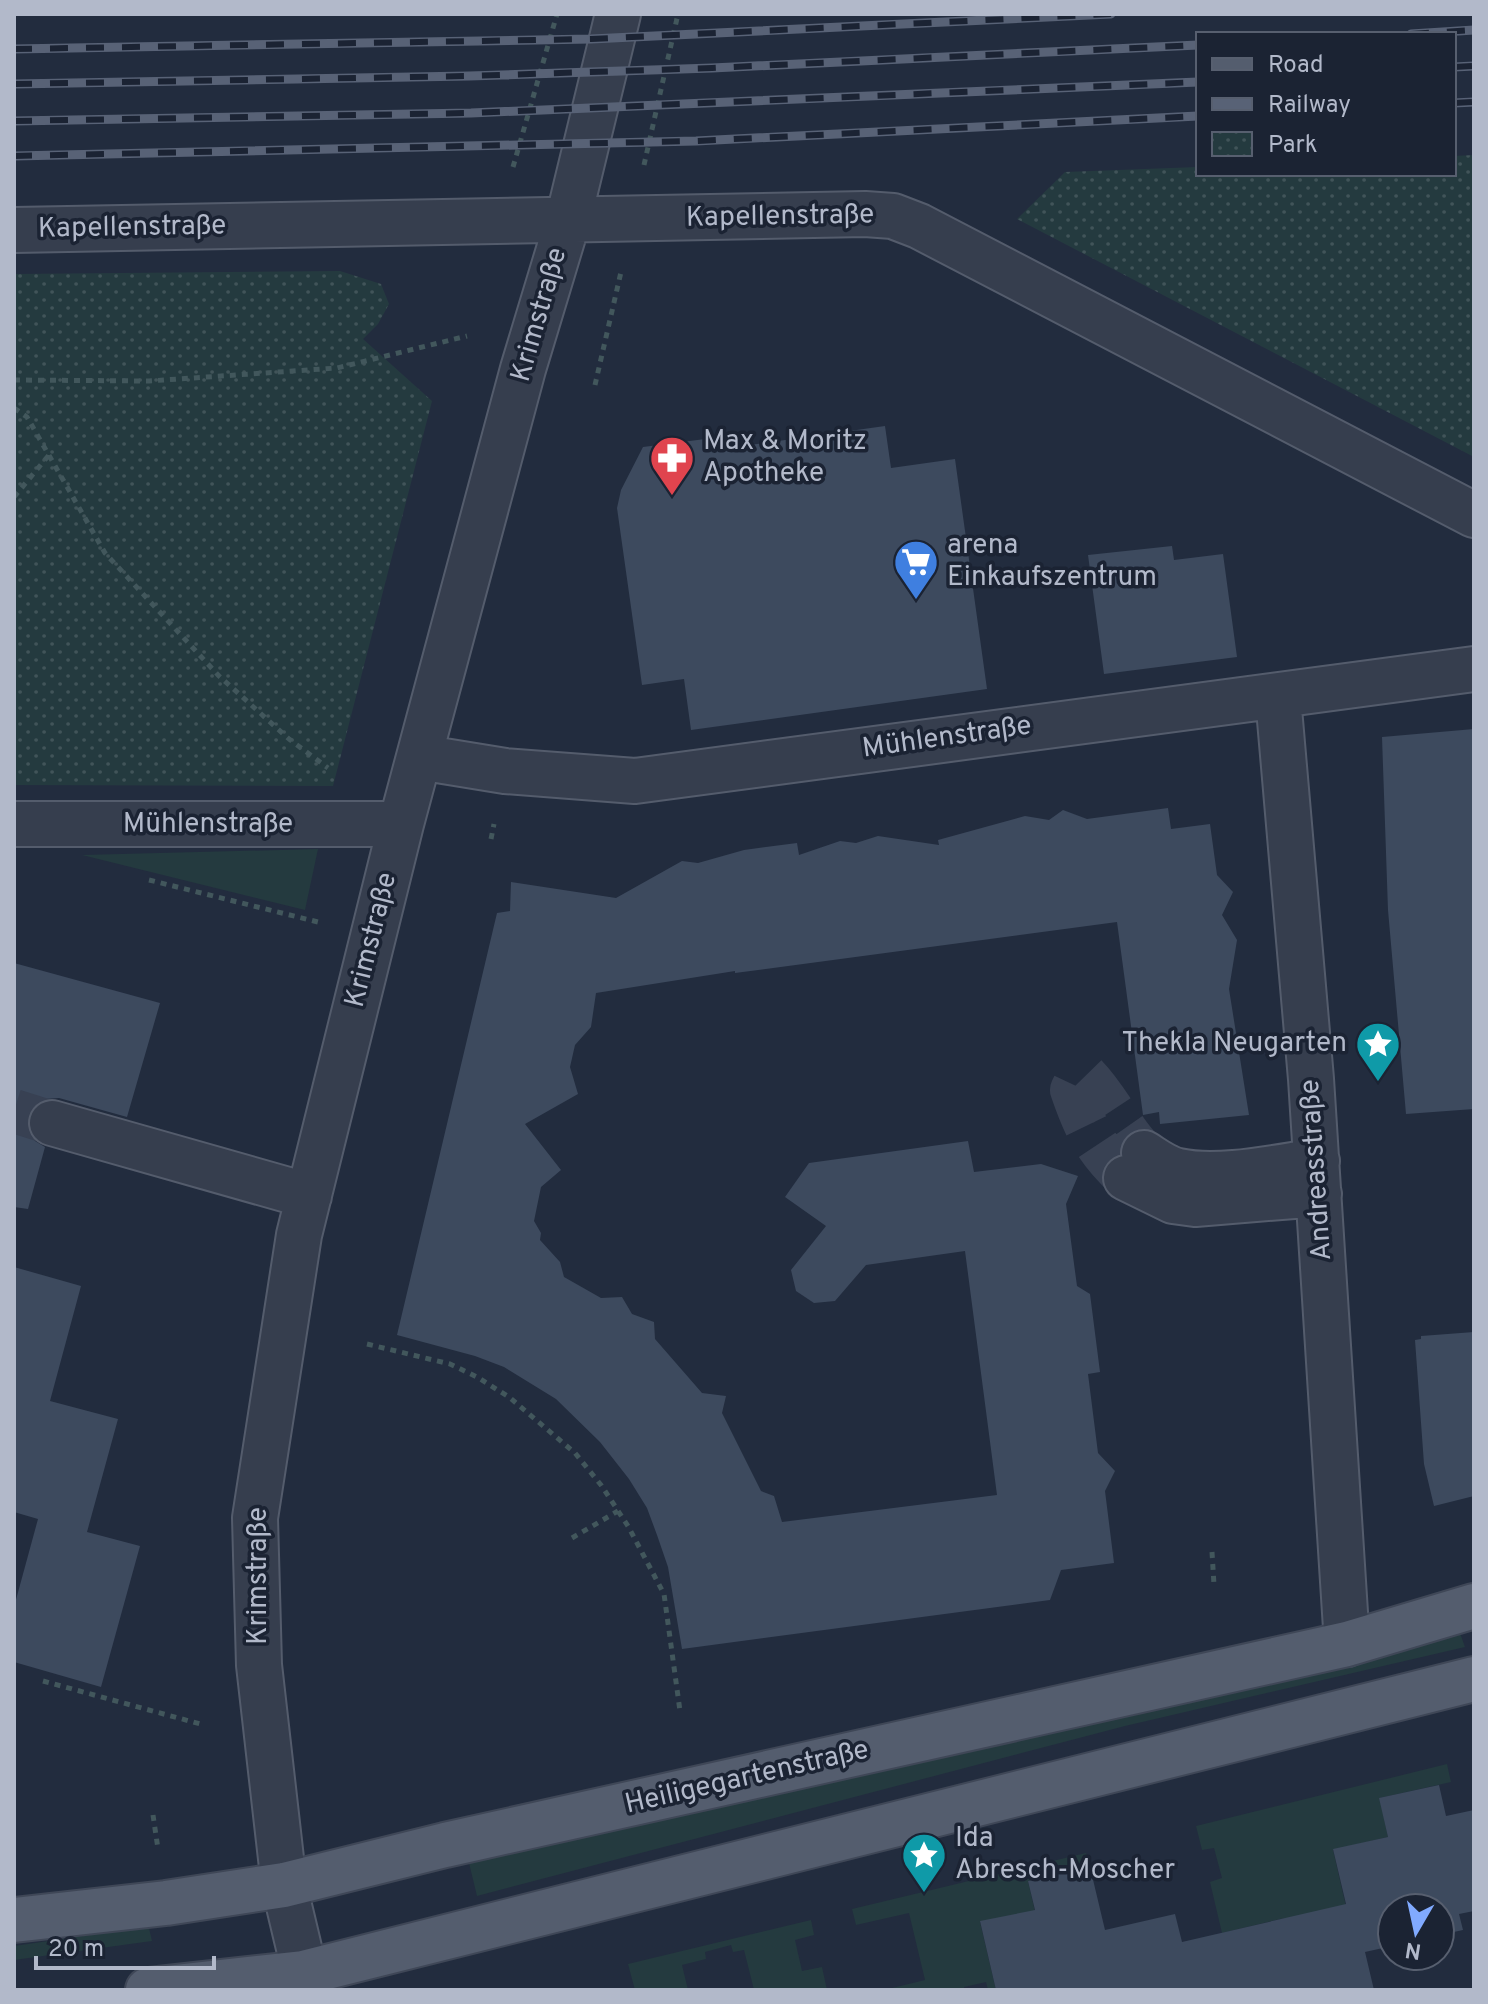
<svg xmlns="http://www.w3.org/2000/svg" width="1488" height="2004" viewBox="0 0 1488 2004" font-family="Overpass,sans-serif">
<defs>
<pattern id="park-dots" width="8" height="8" patternUnits="userSpaceOnUse" patternTransform="scale(2)"><rect width="8" height="8" fill="#243a3f"/><path d="M2 2h.1M6 6h.1" fill="none" stroke="#415459" stroke-width="1.8" stroke-linecap="round"/></pattern>
</defs>
<rect width="100%" height="100%" fill="#222c3e"/>
<path fill="#243a3f" d="M 318,849 L 305,910 L 82,855 Z
M 1460,1633 L 1465,1647 L 1125,1726 L 477,1896 L 469,1863 L 1320,1668 Z
M 1447,1764 L 1451,1782 L 1380,1798 L 1388,1837 L 1333,1850 L 1347,1911 L 1280,1919 L 1222,1933 L 1210,1882 L 1222,1878 L 1214,1848 L 1202,1850 L 1196,1826 Z
M 1086,1853 L 1090,1867 L 1028,1881 L 1036,1916 L 1013,1915 L 980,1922 L 996,1990 L 988,1990 L 986,1982 L 964,1987 L 965,1990 L 884,1990 L 925,1980 L 909,1913 L 856,1925 L 852,1909 Z
M 811,1920 L 814,1935 L 795,1940 L 802,1971 L 822,1967 L 827,1990 L 754,1990 L 744,1950 L 733,1952 L 731,1945 L 705,1952 L 706,1959 L 682,1965 L 688,1990 L 635,1990 L 628,1964 Z
M 148,1924 L 152,1941 L 14,1960 L 14,1946 L 104,1933 Z"/>
<path fill="url(#park-dots)" d="M 1474,155 L 1474,457 L 1017,219 L 1065,172 L 1198,167 L 1198,174 L 1454,174 L 1454,156 Z
M 340,271 L 381,284 L 389,304 L 378,324 L 363,339 L 432,401 L 333,786 L 14,785 L 14,274 Z"/>
<path fill="#3d4a5e" d="M 885,426 L 891,468 L 955,459 L 987,689 L 691,730 L 684,679 L 642,685 L 617,508 L 621,490 L 643,447 L 713,438 L 715,450 Z
M 1172,546 L 1174,560 L 1223,554 L 1237,657 L 1104,674 L 1088,555 Z
M 1474,729 L 1474,1109 L 1406,1114 L 1388,910 L 1382,737 Z
M 1168,808 L 1171,829 L 1210,824 L 1217,875 L 1233,892 L 1222,915 L 1237,940 L 1229,989 L 1249,1115 L 1160,1124 L 1159,1112 L 1143,1115 L 1117,922 L 735,973 L 735,971 L 596,993 L 591,1027 L 575,1045 L 570,1067 L 578,1094 L 525,1124 L 561,1170 L 541,1187 L 534,1221 L 541,1233 L 540,1240 L 560,1262 L 564,1277 L 601,1298 L 622,1297 L 632,1314 L 654,1322 L 655,1339 L 702,1393 L 726,1396 L 722,1413 L 761,1491 L 774,1496 L 782,1522 L 997,1495 L 965,1251 L 866,1265 L 835,1301 L 814,1303 L 796,1291 L 791,1270 L 826,1226 L 785,1197 L 809,1163 L 968,1141 L 974,1172 L 1041,1164 L 1078,1176 L 1066,1204 L 1077,1286 L 1090,1294 L 1100,1372 L 1088,1374 L 1098,1453 L 1115,1471 L 1105,1491 L 1114,1563 L 1061,1570 L 1050,1600 L 682,1649 L 668,1567 L 657,1535 L 647,1508 L 629,1479 L 600,1442 L 556,1399 L 504,1367 L 475,1356 L 397,1335 L 497,913 L 510,911 L 511,882 L 616,898 L 682,861 L 698,863 L 744,850 L 797,843 L 799,855 L 840,841 L 856,843 L 878,836 L 939,845 L 938,840 L 1025,816 L 1049,820 L 1063,810 L 1087,819 Z
M 14,963 L 160,1003 L 127,1117 L 59,1098 L 45,1099 L 34,1106 L 28,1117 L 28,1130 L 35,1141 L 45,1147 L 28,1209 L 14,1207 Z
M 14,1267 L 81,1286 L 50,1401 L 118,1419 L 87,1532 L 140,1546 L 101,1687 L 14,1662 L 14,1607 L 38,1519 L 14,1512 Z
M 1474,1332 L 1474,1496 L 1434,1506 L 1424,1464 L 1415,1340 L 1421,1339 L 1421,1336 Z
M 1439,1785 L 1446,1816 L 1474,1810 L 1474,1911 L 1459,1914 L 1463,1930 L 1440,1935 L 1440,1908 L 1392,1908 L 1392,1946 L 1365,1952 L 1374,1990 L 996,1990 L 980,1921 L 1035,1910 L 1028,1881 L 1090,1867 L 1105,1930 L 1175,1914 L 1182,1942 L 1346,1904 L 1333,1849 L 1388,1837 L 1379,1798 Z"/>
<g fill="none" stroke-linecap="round" stroke-linejoin="round">
<path stroke="#384153" stroke-width="44" stroke-dasharray="44 22" stroke-linecap="butt" d="M 14,1111 L 52,1123
M 1126,1178 C 1096,1150 1085,1128 1072,1090 L 1081,1071 C 1107,1095 1118,1126 1144,1153"/>
<g stroke="#545c6c" stroke-width="48">
<path id="minor" d="M 14,230 L 865,214 L 893,216 L 919,226 L 1474,515
M 1278,697 L 1311,1079 L 1347,1644
M 419,757 L 505,771 L 635,781 L 1474,669
M 14,824 L 401,824
M 52,1123 L 309,1196
M 1144,1153 C 1155,1160 1165,1168 1178,1171 C 1219,1180 1276,1167 1317,1161
M 1126,1178 L 1173,1201 L 1195,1204 L 1319,1194
M 309,1990 L 284,1885 L 259,1665 L 255,1518 L 299,1235 L 401,824 L 523,369 L 568,220 L 618,14"/>
</g>
<g stroke="#3f4757" stroke-width="48">
<path id="major" d="M 14,1920 L 166,1903 L 284,1885 L 445,1845 L 1347,1644 L 1474,1606
M 148,1990 L 303,1973 L 1474,1679"/>
</g>
<path stroke="#42575c" stroke-width="5" stroke-dasharray="6 6" stroke-linecap="butt" d="M 644,165 L 678,14
M 513,167 L 557,14
M 14,380 L 149,381 L 337,368 L 467,336
M 595,385 L 621,272
M 14,408 L 27,417 L 105,553 L 219,676 L 289,739 L 328,768
M 14,497 L 49,455
M 491,839 L 494,824
M 149,880 L 322,923
M 367,1344 L 450,1364 L 477,1377 L 509,1397 L 575,1453 L 601,1485 L 628,1526 L 664,1594 L 680,1711
M 572,1538 L 618,1511
M 1212,1552 L 1214,1585
M 43,1681 L 204,1725
M 153,1815 L 158,1849"/>
<use href="#minor" stroke="#363e4e" stroke-width="44"/>
<use href="#major" stroke="#545d6e" stroke-width="44"/>
<g stroke="#586276" stroke-width="9">
<path id="rail" d="M 1411,34 L 1474,30
M 14,49 L 591,39 L 1111,14
M 1454,67 L 1474,66
M 14,84 L 469,76 L 712,68 L 1198,45
M 1454,103 L 1474,102
M 14,121 L 471,113 L 1198,82
M 14,156 L 696,141 L 1198,116"/>
</g>
<use href="#rail" stroke="#1b2333" stroke-width="6" stroke-dasharray="18" stroke-linecap="butt"/>
</g>
<defs>
<g id="pharmacy-pin" transform="scale(2.3)"><path d="M0 17L-7.5 6A9.5 9.5 0 1 1 7.5 6Z" fill="#e0444e" stroke="#1b2333"/><path d="M-2-6h4v4h4v4h-4v4h-4v-4h-4v-4h4Z" fill="#fff"/></g>
<g id="supermarket-pin" transform="scale(2.3)"><path d="M0 17L-7.5 6A9.5 9.5 0 1 1 7.5 6Z" fill="#3f7fe0" stroke="#1b2333"/><path d="M-6-5.5h2.5l.6 2H6L4.5 2H-2.5L-4.4-4H-6ZM-1.5 3.2a1.3 1.3 0 1 0 .1 0ZM3 3.2a1.3 1.3 0 1 0 .1 0Z" fill="#fff"/></g>
<g id="sight-pin" transform="scale(2.3)"><path d="M0 17L-7.5 6A9.5 9.5 0 1 1 7.5 6Z" fill="#0f9aa8" stroke="#1b2333"/><path d="M0-6L1.8-2.2L6-1.7L2.9 1.2L3.7 5.4L0 3.3L-3.7 5.4L-2.9 1.2L-6-1.7L-1.8-2.2Z" fill="#fff"/></g>
</defs>
<g fill-rule="evenodd">
<use href="#pharmacy-pin" x="672" y="458"/>
<use href="#supermarket-pin" x="916" y="562"/>
<use href="#sight-pin" x="1378" y="1044"/>
<use href="#sight-pin" x="924" y="1855"/>
</g>
<g text-anchor="middle" dominant-baseline="central" stroke-width="7" stroke-linejoin="round" paint-order="stroke">
<g font-size="28" fill="#b2b9ca" stroke="#1b2333">
<text transform="translate(780 217) rotate(-1)">Kapellenstraße</text>
<text transform="translate(132 228) rotate(-1)">Kapellenstraße</text>
<text transform="translate(540 315) rotate(-74)">Krimstraße</text>
<text transform="translate(947 738) rotate(-8)">Mühlenstraße</text>
<text x="208" y="825">Mühlenstraße</text>
<text transform="translate(372 940) rotate(-76)">Krimstraße</text>
<text transform="translate(1317 1170) rotate(-94)">Andreasstraße</text>
<text transform="translate(259 1576) rotate(-90)">Krimstraße</text>
<text transform="translate(747 1778) rotate(-13)">Heiligegartenstraße</text>
</g>
<g font-size="28" fill="#b2b9ca" stroke="#1b2333" text-anchor="start">
<text x="703" y="442">Max &amp; Moritz<tspan x="703" dy="32">Apotheke</tspan></text>
<text x="947" y="546">arena<tspan x="947" dy="32">Einkaufszentrum</tspan></text>
<text x="1347" y="1044" text-anchor="end">Thekla Neugarten</text>
<text x="955" y="1839">Ida<tspan x="955" dy="32">Abresch-Moscher</tspan></text>
</g>
</g>
<rect width="1488" height="2004" fill="none" stroke="#b2b9ca" stroke-width="32"/>
<rect x="1196" y="32" width="260" height="144" fill="#1b2333" stroke="#575f6f" stroke-width="2"/>
<rect x="1212" y="58" width="40" height="12" fill="#545d6e" stroke="#575f6f" stroke-width="2"/>
<text x="1268" y="72" font-size="24" fill="#b2b9ca">Road</text>
<rect x="1212" y="98" width="40" height="12" fill="#586276" stroke="#575f6f" stroke-width="2"/>
<text x="1268" y="112" font-size="24" fill="#b2b9ca">Railway</text>
<rect x="1212" y="132" width="40" height="24" fill="url(#park-dots)" stroke="#575f6f" stroke-width="2"/>
<text x="1268" y="152" font-size="24" fill="#b2b9ca">Park</text>
<g transform="translate(1416 1932) rotate(189)"><circle r="38" fill="#1b2333" stroke="#575f6f" stroke-width="2"/>
<path d="M0-6L14 30L0 20L-14 30Z" fill="#81aaff"/>
<text y="-12" font-size="22" font-weight="bold" text-anchor="middle" fill="#b2b9ca">N</text>
</g>
<path d="M36 1956v12h178v-12" fill="none" stroke="#b2b9ca" stroke-width="4"/>
<text x="48" y="1956" font-size="24" fill="#b2b9ca" stroke="#1b2333" stroke-width="6" paint-order="stroke">20 m</text>
</svg>
